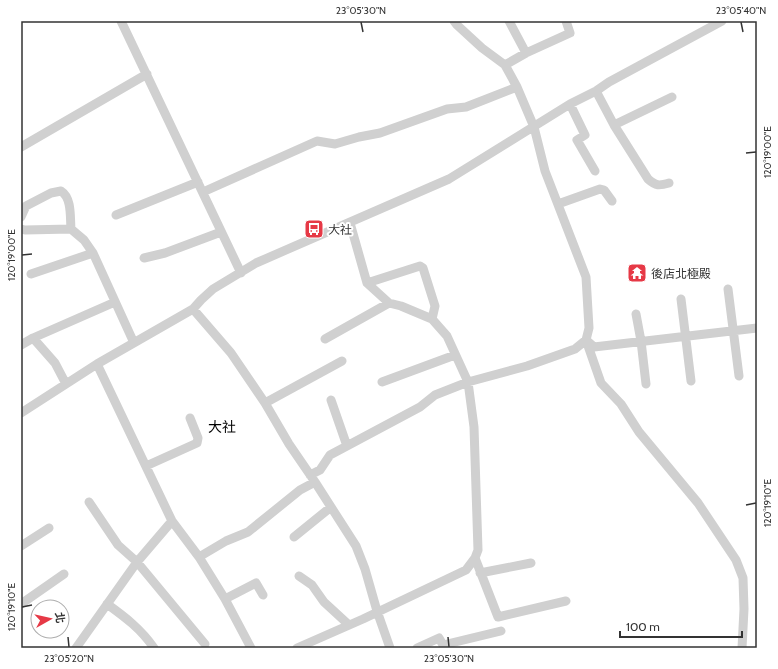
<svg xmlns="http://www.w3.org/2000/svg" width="778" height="669" viewBox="0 0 778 669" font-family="Cabin,'Noto Sans TC',sans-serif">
<rect width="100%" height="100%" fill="#fff"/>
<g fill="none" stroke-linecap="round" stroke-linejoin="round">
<path stroke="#d0d0d0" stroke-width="9" d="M 121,21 L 241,273
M 454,21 L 457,25 L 482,48 L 505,65 L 517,87 L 534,127 L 545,171 L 586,277 L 589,328 L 586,340 L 601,383 L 621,404 L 639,432 L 698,503 L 736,560 L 743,578 L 744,609 L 742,648
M 509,21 L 526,53
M 505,65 L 526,53 L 570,33 L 566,21
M 596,91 L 614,125 L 648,179 C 656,186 659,186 669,183
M 570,104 L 585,135 L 577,140 L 595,171
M 614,125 L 672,97
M 21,147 L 147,74
M 203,192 L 317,141 L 335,144 L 359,137 L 380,133 L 447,109 L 466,107 L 517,87
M 558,204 L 600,189 L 604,190 L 612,201
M 116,215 L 198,182
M 21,217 L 26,206 L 51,193 L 61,191 C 72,198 70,217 71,229
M 21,229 L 25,230 L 71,229 L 84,240 L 93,253 L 134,343
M 144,258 L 165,253 L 221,232
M 31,274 L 93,253
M 367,283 L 420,266 L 423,268 L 435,306 L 432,319
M 728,289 L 739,376
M 681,299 L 691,381
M 193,309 L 231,353 L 265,403 L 289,444 L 315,482 L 356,546 L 365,569 L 377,611 L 390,648
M 636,314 L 641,341 L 646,384
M 33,338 L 55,363 L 66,384
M 325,339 L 389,303
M 21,345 L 33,338 L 115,302
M 97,364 L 172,521 L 199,557 L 225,599 L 251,648
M 382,382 L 455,355
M 331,400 L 347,446
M 265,403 L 342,361
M 21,413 L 97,364 L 193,309 L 201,300 L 213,289 L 256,263 L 449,179 L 570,104 L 596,91 L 609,82 L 722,21
M 146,466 L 197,443 L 198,438 L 190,418
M 310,475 L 320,470 L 330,455 L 420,407 L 435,395 L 468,382 L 527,366 L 575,349 L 586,340 L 594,347 L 757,328
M 89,502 L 118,545 L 137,562 L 205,644
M 294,537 L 331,507
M 21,546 L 49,528
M 199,557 L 226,541 L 248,532 L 300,490 L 315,482
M 475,558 L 498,617 L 566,601
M 480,573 L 531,563
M 299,576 L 312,585 L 324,602 L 349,625
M 225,599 L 256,583 L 263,595
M 21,604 L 64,574
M 107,604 C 125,617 141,629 154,648
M 76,648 L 137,562 L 172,521
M 297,648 L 363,619 L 466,570 L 475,558 L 478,550 L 474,427 L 468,382 L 447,336 L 432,319 L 401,306 L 389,303 L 367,283 L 350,223
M 417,648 L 439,638 L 443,645 L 501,631"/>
</g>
<path fill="none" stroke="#333" stroke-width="1.5" d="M 361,22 L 363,32M 741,22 L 743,32M 746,153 L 756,152M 22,255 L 32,254M 746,505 L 756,503M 22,607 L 32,605M 68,637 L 69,647M 448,637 L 449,647"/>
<defs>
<g id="bus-square" transform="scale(1)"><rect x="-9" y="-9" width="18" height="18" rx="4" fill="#e63946" stroke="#fff"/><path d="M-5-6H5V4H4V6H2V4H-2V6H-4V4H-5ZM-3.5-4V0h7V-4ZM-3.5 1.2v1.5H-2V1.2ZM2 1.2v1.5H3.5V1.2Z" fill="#fff"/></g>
<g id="temple-square" transform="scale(1)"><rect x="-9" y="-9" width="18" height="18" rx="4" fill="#e63946" stroke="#fff"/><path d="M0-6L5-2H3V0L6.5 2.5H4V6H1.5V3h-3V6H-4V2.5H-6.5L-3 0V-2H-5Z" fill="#fff"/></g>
</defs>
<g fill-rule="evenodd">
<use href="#bus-square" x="314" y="229"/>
<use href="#temple-square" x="637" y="273"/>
</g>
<g text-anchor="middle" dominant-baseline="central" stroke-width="4" stroke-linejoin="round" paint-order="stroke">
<g font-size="12" fill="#333" stroke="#fff" text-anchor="start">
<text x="328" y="229">大社</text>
<text x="651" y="273">後店北極殿</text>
</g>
<g font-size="14" fill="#000" stroke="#fff">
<text x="222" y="427">大社</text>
</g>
</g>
<rect width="778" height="669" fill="none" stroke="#ffffff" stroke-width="44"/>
<g transform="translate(50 619) rotate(82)"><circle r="19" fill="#ffffff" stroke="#adadad"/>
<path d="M0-3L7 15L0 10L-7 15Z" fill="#e63946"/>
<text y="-6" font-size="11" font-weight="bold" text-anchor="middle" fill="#333333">北</text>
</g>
<path d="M620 631v6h122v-6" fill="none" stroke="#333333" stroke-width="2"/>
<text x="626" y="631" font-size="12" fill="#333333" stroke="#ffffff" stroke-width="3" paint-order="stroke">100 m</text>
<rect x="22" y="22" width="734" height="625" fill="none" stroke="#333" stroke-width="1.5"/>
<g font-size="10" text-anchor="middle" fill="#333">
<text x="361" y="14">23°05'30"N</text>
<text x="741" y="14">23°05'40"N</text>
<text transform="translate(767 152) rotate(-90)" y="4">120°19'00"E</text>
<text transform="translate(11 255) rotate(-90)" y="4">120°19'00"E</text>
<text transform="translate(767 503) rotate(-90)" y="4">120°19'10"E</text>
<text transform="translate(11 607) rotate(-90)" y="4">120°19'10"E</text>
<text x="69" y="662">23°05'20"N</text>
<text x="449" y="662">23°05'30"N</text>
</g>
</svg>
